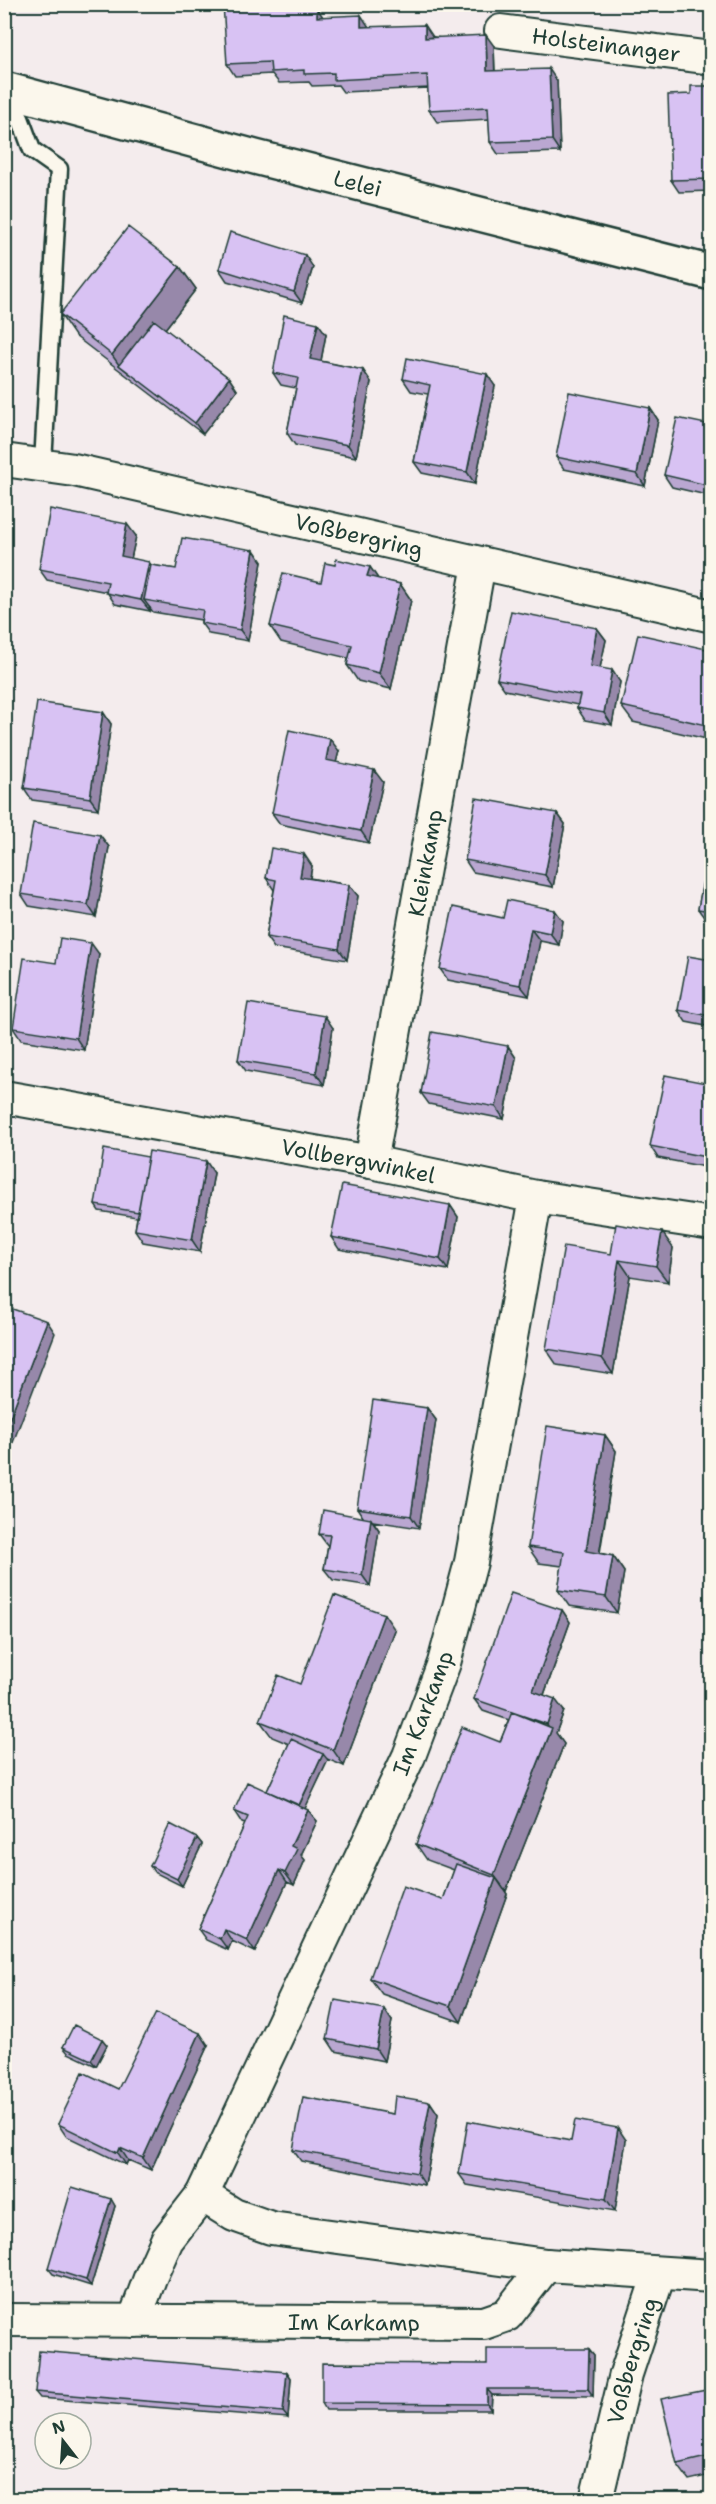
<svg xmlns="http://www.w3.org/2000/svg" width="716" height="2504" viewBox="0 0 716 2504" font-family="'Shantell Sans',sans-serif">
<rect width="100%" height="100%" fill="#f4eced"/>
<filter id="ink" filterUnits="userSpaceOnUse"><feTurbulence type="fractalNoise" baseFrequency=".0167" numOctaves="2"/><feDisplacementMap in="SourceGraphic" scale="12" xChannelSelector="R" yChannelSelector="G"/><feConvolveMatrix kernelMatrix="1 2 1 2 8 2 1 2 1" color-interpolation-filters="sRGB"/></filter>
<g filter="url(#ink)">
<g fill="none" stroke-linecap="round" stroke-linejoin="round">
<g stroke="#1f3d34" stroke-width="21">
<path id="lane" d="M 10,91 L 32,150 L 59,169 L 43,464"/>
</g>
<g stroke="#1f3d34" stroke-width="36">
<g id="street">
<path id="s1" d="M 501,31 L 712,58"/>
<path id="s2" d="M 4,460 L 74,470 L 712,616"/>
<path id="s3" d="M 4,1097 L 371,1162 L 536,1197 L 712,1224"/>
<path id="s4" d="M 371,1162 L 479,564"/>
<path d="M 536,1197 L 471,1562 L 444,1663 L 409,1756 L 202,2195 L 234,2215 L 271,2228 L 546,2265 L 712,2276"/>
<path id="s5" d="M 4,2320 L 484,2323 L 507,2315 L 546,2265"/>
<path d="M 134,2321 L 150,2278 L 167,2240 L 202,2195"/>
<path id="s6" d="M 596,2500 L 626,2374 L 659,2274"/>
</g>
</g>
<g stroke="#1f3d34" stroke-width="38">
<g id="secondary">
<path id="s7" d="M 4,89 L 255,157 L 712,273"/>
</g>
</g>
<use href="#lane" stroke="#fbf7ec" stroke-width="16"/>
<use href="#street" stroke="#fbf7ec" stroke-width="32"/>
<use href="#secondary" stroke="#fbf7ec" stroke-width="33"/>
</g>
<path fill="#baa7d1" stroke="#1f3d34" stroke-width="1.5" d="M 308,7 L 308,8 L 323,17 L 369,27 L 494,46 L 495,71 L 557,81 L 560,152 L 498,154 L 490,142 L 489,119 L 437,122 L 429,110 L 428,88 L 343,92 L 338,85 L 312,86 L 309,82 L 279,83 L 272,74 L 235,76 L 227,64 Z
M 711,91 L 711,191 L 679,192 L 671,180 L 691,94 Z
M 180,267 L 196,289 L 165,329 L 229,378 L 237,390 L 203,434 L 75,336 L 60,314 Z
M 313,267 L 302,303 L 227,281 L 219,269 Z
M 326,334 L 321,361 L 363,370 L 371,382 L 356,457 L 295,445 L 287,433 L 296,388 L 281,385 L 273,373 Z
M 403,379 L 495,386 L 475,484 L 422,473 L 414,462 L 428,394 L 411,391 Z
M 650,408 L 658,420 L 645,486 L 564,469 L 556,457 Z
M 711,425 L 711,496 L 672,487 L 664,475 Z
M 136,536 L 131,558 L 151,565 L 176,569 L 254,550 L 262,562 L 248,641 L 209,634 L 201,623 L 201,620 L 153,612 L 150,608 L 150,611 L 115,604 L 107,592 L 47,580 L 39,569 Z
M 335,565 L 370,567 L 378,579 L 400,584 L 411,600 L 391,689 L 358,681 L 347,665 L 348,658 L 281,642 L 270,626 L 321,582 Z
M 597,628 L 606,640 L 600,668 L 620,682 L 612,725 L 585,720 L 577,708 L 578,705 L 505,690 L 497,679 Z
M 711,650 L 711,740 L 633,722 L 621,706 Z
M 103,712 L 111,724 L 98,809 L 32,800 L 24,788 Z
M 339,751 L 336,762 L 383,782 L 369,843 L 280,824 L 272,813 Z
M 557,813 L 565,824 L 553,887 L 473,872 L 465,860 Z
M 100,835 L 109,847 L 96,917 L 29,906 L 21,894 Z
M 711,840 L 711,921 L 706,920 L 698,909 Z
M 312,866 L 310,878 L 349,885 L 358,896 L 347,960 L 274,948 L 266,937 L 274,890 L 266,878 Z
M 503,918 L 563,921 L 559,945 L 540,941 L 529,996 L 448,980 L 440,969 Z
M 99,954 L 84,1050 L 21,1040 L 13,1028 L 56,963 Z
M 711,960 L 711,1027 L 686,1022 L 678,1010 Z
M 333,1028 L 324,1085 L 246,1071 L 238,1060 Z
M 508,1046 L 516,1058 L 504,1119 L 429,1104 L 421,1093 Z
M 711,1084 L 711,1168 L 658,1158 L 650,1146 Z
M 214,1173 L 200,1252 L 143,1242 L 135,1230 L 137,1217 L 99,1211 L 95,1205 Z
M 450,1205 L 458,1217 L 448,1270 L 339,1249 L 331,1237 Z
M 673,1248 L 668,1282 L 630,1276 L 613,1374 L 557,1365 L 546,1349 L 611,1254 Z
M 427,1408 L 436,1420 L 419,1528 L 373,1521 L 379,1530 L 370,1586 L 333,1580 L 324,1569 L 328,1546 L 319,1534 L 363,1517 L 357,1508 Z
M 605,1435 L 616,1451 L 600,1553 L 613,1556 L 624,1572 L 617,1613 L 569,1606 L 558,1590 L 562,1566 L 539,1563 L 528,1547 Z
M 562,1610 L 570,1622 L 544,1695 L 564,1711 L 556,1733 L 564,1744 L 506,1891 L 504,1890 L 507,1894 L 461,2022 L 382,1994 L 370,1978 L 443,1900 L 454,1870 L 427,1860 L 416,1844 L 500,1742 L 509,1720 L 483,1711 L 474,1699 Z
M 395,1630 L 344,1766 L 327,1759 L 328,1760 L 305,1808 L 317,1821 L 301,1855 L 305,1860 L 294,1885 L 287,1882 L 255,1952 L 232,1941 L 228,1950 L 206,1940 L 198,1929 L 245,1824 L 242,1823 L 234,1811 L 267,1791 L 289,1744 L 272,1737 L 260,1721 L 300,1684 Z
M 197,1838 L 202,1844 L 182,1886 L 154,1872 L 150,1866 Z
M 392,2021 L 384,2061 L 335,2051 L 327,2039 Z
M 102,2039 L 107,2045 L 96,2066 L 68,2053 L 63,2047 Z
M 208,2045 L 151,2170 L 128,2160 L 126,2165 L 66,2136 L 58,2124 L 118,2089 Z
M 430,2102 L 438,2114 L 425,2185 L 301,2161 L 293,2150 L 393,2114 Z
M 626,2140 L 615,2211 L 467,2185 L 459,2174 L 571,2141 Z
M 111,2199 L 115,2206 L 91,2286 L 53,2274 L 48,2268 Z
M 589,2349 L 594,2355 L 593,2396 L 492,2395 L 491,2410 L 326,2410 L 322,2403 L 487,2364 Z
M 287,2372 L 291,2378 L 288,2418 L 40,2398 L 35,2392 Z
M 711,2389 L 711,2475 L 689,2480 L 677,2464 Z"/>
<path fill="#9788aa" stroke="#1f3d34" stroke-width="1.5" d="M 301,4 L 307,4 L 308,7 L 309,20 L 301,8 Z
M 317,8 L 325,20 L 317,17 Z
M 361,15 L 369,27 L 361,27 Z
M 425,25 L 433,37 L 425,38 Z
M 486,35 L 494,46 L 495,83 L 487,71 Z
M 549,69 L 557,81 L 560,152 L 552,140 Z
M 707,86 L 711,91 L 711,99 L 708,93 Z
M 305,255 L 313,267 L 302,303 L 294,292 Z
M 180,267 L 196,289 L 130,374 L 119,365 L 112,355 Z
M 318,323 L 326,334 L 319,371 L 310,359 Z
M 363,370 L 371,382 L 356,457 L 348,445 Z
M 487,374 L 495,386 L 475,484 L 467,472 Z
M 229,378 L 237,390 L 203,434 L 195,423 Z
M 650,408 L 658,420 L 645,486 L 637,474 Z
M 127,524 L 136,536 L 129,568 L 121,556 Z
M 254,550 L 262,562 L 248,641 L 240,630 Z
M 149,562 L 157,573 L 144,600 L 150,608 L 150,611 L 141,600 Z
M 370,567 L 381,583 L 367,576 Z
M 400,584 L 411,600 L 391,689 L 379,673 Z
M 597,628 L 606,640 L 598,677 L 590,666 Z
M 612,670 L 620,682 L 612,725 L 604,713 Z
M 103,712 L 111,724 L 98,809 L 90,798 Z
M 330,739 L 339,751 L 334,771 L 326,760 Z
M 374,770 L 383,782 L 369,843 L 361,831 Z
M 557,813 L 565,824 L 553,887 L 545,875 Z
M 100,835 L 109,847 L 96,917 L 88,905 Z
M 304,854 L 312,866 L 308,888 L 300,877 Z
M 349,885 L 358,896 L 347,960 L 339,949 Z
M 555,910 L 563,921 L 559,945 L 550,933 Z
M 531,929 L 540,941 L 529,996 L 520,985 Z
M 91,943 L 99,954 L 84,1050 L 76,1038 Z
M 325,1016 L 333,1028 L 324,1085 L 316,1073 Z
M 508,1046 L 516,1058 L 504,1119 L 496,1107 Z
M 206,1161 L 214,1173 L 200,1252 L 192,1240 Z
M 450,1205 L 458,1217 L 448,1270 L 440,1259 Z
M 662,1232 L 673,1248 L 668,1282 L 656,1266 Z
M 619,1260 L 630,1276 L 613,1374 L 602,1358 Z
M 47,1321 L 55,1333 L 4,1466 L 4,1433 Z
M 427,1408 L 436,1420 L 419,1528 L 411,1516 Z
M 605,1435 L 616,1451 L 597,1567 L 586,1551 Z
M 371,1519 L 379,1530 L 370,1586 L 362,1575 Z
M 613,1556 L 624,1572 L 617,1613 L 606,1597 Z
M 562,1610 L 570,1622 L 541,1703 L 533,1691 Z
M 384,1614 L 395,1630 L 344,1766 L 333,1750 Z
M 555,1699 L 564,1711 L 556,1733 L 564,1744 L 506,1891 L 494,1875 L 551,1731 L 547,1724 Z
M 323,1754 L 328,1760 L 302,1815 L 298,1808 Z
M 308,1810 L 317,1821 L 301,1855 L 305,1860 L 294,1885 L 285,1873 L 291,1846 Z
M 197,1838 L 202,1844 L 182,1886 L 177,1879 Z
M 279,1870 L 287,1882 L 255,1952 L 247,1940 Z
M 496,1878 L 507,1894 L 461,2022 L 450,2006 Z
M 224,1929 L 232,1941 L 228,1950 L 220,1939 Z
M 384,2009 L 392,2021 L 384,2061 L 376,2049 Z
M 200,2033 L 208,2045 L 151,2170 L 143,2158 Z
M 102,2039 L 107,2045 L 96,2066 L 91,2060 Z
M 430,2102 L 438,2114 L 425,2185 L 417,2173 Z
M 618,2128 L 626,2140 L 615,2211 L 606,2199 Z
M 120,2148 L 128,2160 L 126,2165 L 118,2153 Z
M 111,2199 L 115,2206 L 91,2286 L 86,2280 Z
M 589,2349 L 594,2355 L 593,2396 L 588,2389 Z
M 4,2352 L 7,2356 L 4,2389 Z
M 287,2372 L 291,2378 L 288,2418 L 283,2412 Z
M 487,2389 L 492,2395 L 491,2410 L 487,2404 Z"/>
<path fill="#d8c2f3" stroke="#1f3d34" stroke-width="1.5" d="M 223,4 L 301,4 L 301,8 L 317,8 L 317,17 L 361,15 L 361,27 L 425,25 L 425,38 L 486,35 L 487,71 L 549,69 L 552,140 L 490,142 L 488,107 L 429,110 L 427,75 L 334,80 L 334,73 L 304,74 L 304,70 L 271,72 L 270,62 L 227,64 Z
M 691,86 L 707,86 L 708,93 L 711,93 L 711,179 L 671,180 L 668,95 L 691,94 Z
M 128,227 L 180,267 L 112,355 L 60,314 Z
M 230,232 L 305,255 L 294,292 L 219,269 Z
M 284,315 L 318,323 L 310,359 L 363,370 L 348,445 L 287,433 L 298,378 L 273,373 Z
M 154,320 L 229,378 L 195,423 L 119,365 Z
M 407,358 L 487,374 L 467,472 L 414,462 L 430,385 L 403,379 Z
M 569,392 L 650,408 L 637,474 L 556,457 Z
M 677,418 L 711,425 L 711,486 L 664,475 Z
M 50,509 L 127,524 L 121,556 L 149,562 L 141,600 L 106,593 L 108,582 L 39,569 Z
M 182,538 L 254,550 L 240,630 L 201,623 L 203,610 L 144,600 L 151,565 L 176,569 Z
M 336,559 L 370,567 L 367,576 L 400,584 L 379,673 L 347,665 L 352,645 L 270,626 L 283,573 L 321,582 L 325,563 L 335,565 Z
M 511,611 L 597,628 L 590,666 L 612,670 L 604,713 L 577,708 L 580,695 L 497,679 Z
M 638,634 L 711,650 L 711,726 L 621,706 Z
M 37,702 L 103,712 L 90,798 L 24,788 Z
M 289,730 L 330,739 L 326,760 L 374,770 L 361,831 L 272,813 Z
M 476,798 L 557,813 L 545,875 L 465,860 Z
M 33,823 L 100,835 L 88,905 L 21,894 Z
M 710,840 L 711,840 L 711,911 L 698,909 Z
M 271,848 L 304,854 L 300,877 L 349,885 L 339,949 L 266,937 L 276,880 L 266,878 Z
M 507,900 L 555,910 L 550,933 L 531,929 L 520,985 L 440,969 L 453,907 L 503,918 Z
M 60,938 L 91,943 L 76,1038 L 13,1028 L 24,958 L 56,963 Z
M 688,956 L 711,960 L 711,1016 L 678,1010 Z
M 248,1003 L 325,1016 L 316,1073 L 238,1060 Z
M 432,1032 L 508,1046 L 496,1107 L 421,1093 Z
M 665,1075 L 711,1084 L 711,1158 L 650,1146 Z
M 104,1149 L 148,1157 L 138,1212 L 95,1205 Z
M 149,1151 L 206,1161 L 192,1240 L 135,1230 Z
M 342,1185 L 450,1205 L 440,1259 L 331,1237 Z
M 616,1224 L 662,1232 L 656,1266 L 619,1260 L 602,1358 L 546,1349 L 564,1246 L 611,1254 Z
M 4,1306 L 47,1321 L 4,1433 Z
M 373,1400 L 427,1408 L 411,1516 L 357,1508 Z
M 547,1426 L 605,1435 L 586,1551 L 613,1556 L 606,1597 L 558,1590 L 564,1552 L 528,1547 Z
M 323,1510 L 371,1519 L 362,1575 L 324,1569 L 330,1535 L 319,1534 Z
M 511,1593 L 562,1610 L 533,1691 L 555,1699 L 547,1724 L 474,1699 Z
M 334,1595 L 384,1614 L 333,1750 L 260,1721 L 278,1675 L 300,1684 Z
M 512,1712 L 552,1728 L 494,1875 L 416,1844 L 462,1727 L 500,1742 Z
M 291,1739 L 323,1754 L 299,1805 L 267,1791 Z
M 247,1782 L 308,1810 L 291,1846 L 297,1849 L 285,1873 L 279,1870 L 247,1940 L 224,1929 L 220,1939 L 198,1929 L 248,1817 L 234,1811 Z
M 170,1824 L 197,1838 L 177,1879 L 150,1866 Z
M 456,1864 L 496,1878 L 450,2006 L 370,1978 L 403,1886 L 443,1900 Z
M 335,2000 L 384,2009 L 376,2049 L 327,2039 Z
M 156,2013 L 200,2033 L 143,2158 L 120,2148 L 118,2153 L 58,2124 L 83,2072 L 118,2089 Z
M 74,2025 L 102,2039 L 91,2060 L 63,2047 Z
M 395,2096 L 430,2102 L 417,2173 L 293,2150 L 303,2097 L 393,2114 Z
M 575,2120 L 618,2128 L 606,2199 L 459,2174 L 468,2121 L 571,2141 Z
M 72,2187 L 111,2199 L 86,2280 L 48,2268 Z
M 487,2349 L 589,2349 L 588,2389 L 487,2389 L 487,2404 L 322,2403 L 322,2363 L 487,2364 Z
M 39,2351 L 287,2372 L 283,2412 L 35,2392 Z
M 711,2389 L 711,2456 L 677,2464 L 661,2399 Z"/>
</g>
<g text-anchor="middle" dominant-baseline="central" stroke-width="5" stroke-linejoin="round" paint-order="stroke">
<g font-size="22" fill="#1f3d34" stroke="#fbf7ec">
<text stroke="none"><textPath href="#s1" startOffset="106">Holsteinanger</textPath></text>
<text stroke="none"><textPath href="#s7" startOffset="366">Lelei</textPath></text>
<text stroke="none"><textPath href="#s2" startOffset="363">Voßbergring</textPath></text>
<text stroke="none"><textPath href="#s4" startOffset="304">Kleinkamp</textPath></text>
<text stroke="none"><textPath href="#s3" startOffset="360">Vollbergwinkel</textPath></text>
<text transform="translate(423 1713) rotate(-69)">Im Karkamp</text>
<text stroke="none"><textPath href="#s5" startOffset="350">Im Karkamp</textPath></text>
<text stroke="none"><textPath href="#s6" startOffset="144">Voßbergring</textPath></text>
</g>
</g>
<rect width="716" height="2504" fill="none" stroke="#fbf7ec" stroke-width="24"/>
<rect x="12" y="12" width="692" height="2480" fill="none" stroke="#1f3d34" stroke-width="2" filter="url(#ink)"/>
<g transform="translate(63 2441) rotate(343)"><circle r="28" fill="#fbf7ec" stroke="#a3ada2" stroke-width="1.5"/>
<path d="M0-4.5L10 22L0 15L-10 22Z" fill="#1f3d34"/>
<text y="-9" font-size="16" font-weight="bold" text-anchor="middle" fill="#1f3d34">N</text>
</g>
</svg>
